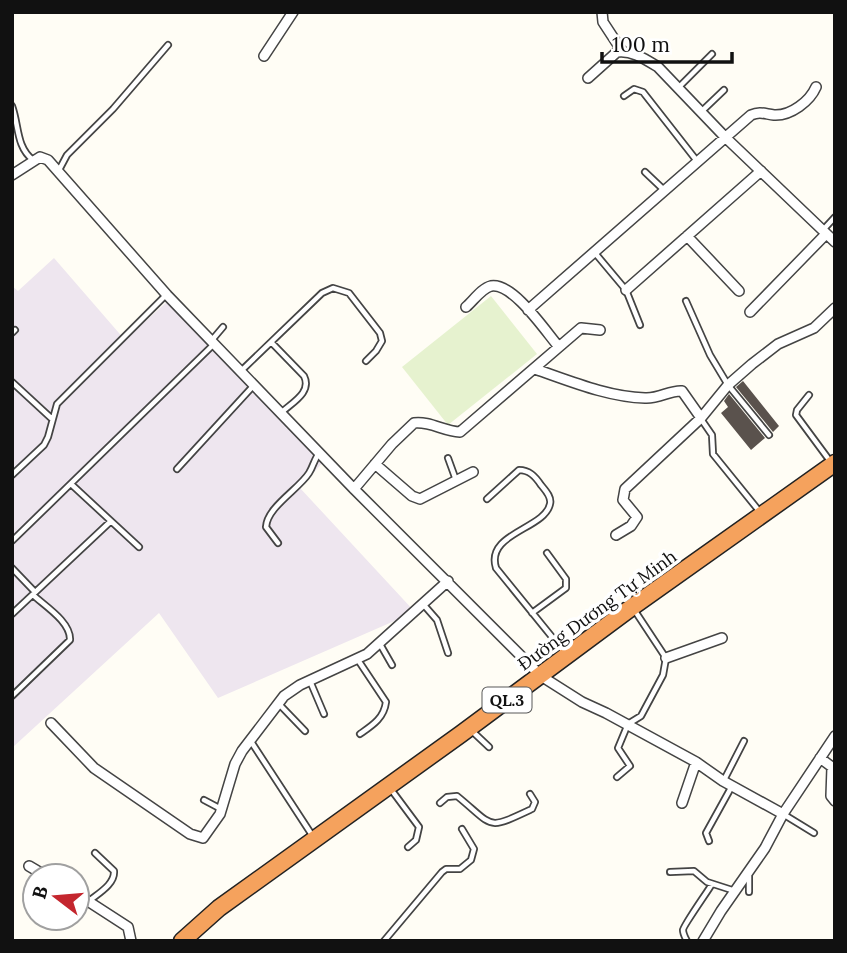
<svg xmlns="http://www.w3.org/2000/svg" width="847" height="953" viewBox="0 0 847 953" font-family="Lora,serif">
<rect width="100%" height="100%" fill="#fffdf5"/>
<path fill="#eee6ef" d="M 54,258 L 125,340 L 170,299 L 324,461 L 300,488 L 415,612 L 218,698 L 159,613 L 12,748 L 12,286 L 18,291 Z"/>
<path fill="#e6f2cf" d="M 491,296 L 537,354 L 448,425 L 402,367 Z"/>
<path fill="#5a524d" d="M 743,381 L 779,426 L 773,432 L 736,387 Z
M 729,394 L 765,438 L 751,450 L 721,413 L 728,407 L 724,401 Z"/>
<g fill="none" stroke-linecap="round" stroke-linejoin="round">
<g stroke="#444" stroke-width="8">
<path id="lane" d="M 679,87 L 712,54
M 624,96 L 634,89 L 643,92 L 697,161
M 12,106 C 19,125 16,147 33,160
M 702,111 L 724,90
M 59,170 L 67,155 L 113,109 L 168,45
M 645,172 L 664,190
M 823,230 L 835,217
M 595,253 L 626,290 L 640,325
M 686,301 L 710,355 L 728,385 L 769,435
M 12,333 L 15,330
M 212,340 L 223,327
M 271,342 L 304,376 C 312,392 293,402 282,412
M 242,370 L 322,293 L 333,288 L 349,293 L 380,333 L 382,341 L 376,351 L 366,361
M 12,382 L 51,418
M 809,395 L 797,410 L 796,415 L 830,461
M 701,419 L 712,435 L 713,454 L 760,512
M 448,458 L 456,480
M 177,469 L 255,384
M 12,475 L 44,445 L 48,437 L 57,404 L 166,295
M 71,484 L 139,547
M 487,499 L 519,470 C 529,470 535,476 541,485 C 545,490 552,497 550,504 C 545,529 485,533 496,568 L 565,653
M 12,541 L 214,344
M 278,543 L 266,527 C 267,507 299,489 309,473 C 314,465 314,459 320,452
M 12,568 L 35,592
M 423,604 L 437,620 L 448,653
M 532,613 L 566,588 L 566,579 L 547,553
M 12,614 L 111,521
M 380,644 L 392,665
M 358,660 L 386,702 C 384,718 373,725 360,734
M 310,681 L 324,714
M 12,696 L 70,640 C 71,622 45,606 33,595
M 279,704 L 305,731
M 472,731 L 489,747
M 250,740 L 312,835
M 617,777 L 630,766 L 618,748 L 628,724 L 641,716 L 663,675 L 666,658 L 633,608
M 724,780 L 744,741
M 390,788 L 419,827 L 416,840 L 408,847
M 204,800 L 221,809
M 440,803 L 447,797 L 457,796 C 495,827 485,831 532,809 L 535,802 L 530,794
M 783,814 L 814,833
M 709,841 L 706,833 L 732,786
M 670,872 L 694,871 L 707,882 L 735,891
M 749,876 L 749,892
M 89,901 C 99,893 115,884 114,871 L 95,853
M 384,941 L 442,872 L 446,869 L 460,869 L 471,860 L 474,849 L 462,829
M 687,941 C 685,937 683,934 683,930 C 683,926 708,891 712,884"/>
</g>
<g stroke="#444" stroke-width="12">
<path id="street" d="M 602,12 L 603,22 L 622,51
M 264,56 L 293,12
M 588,78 L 617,52 C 632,50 645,59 658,67 L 725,137 L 835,242
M 12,175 L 40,157 L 48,160 L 167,295 L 354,489 L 541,676 L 582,702 L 606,713 L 696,762 L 723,781 L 783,814
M 687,236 L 739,291
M 626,290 L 761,171
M 466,307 C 473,301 482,288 491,286 C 513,282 546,332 559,347
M 528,310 L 751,115 C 760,111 765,114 774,115 C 791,116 810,101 816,87
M 750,312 L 826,234
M 535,369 C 570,381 608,397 645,398 C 659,399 670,390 682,391 L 701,418
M 375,464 L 412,496 L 420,499 L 473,472
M 354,489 L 392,444 L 414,423 C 430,421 443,431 460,432 L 581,328 L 600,330
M 616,535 L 631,526 L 637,517 L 623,500 L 625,489 L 701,418 L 728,385 L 752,364 L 778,344 L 814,328 L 835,308
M 666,658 L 722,638
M 51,723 L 94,768 L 190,834 L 203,838 L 220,814 L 235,764 L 242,751 L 284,696 L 300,685 L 367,654 L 448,581
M 820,758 L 832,767 L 831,796 L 835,801
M 682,803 L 696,762
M 29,866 L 46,876
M 77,894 L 128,927 L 131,941
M 703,941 L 721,911 L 765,848 L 783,814 L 835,736"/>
</g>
<g stroke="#222" stroke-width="19">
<path id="highway" d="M 182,941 L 219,908 L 461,734 L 632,607 L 835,463"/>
</g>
<use href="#lane" stroke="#fff" stroke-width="4.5"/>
<use href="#street" stroke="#fff" stroke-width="9"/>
<use href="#highway" stroke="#f5a25d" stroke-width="16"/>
</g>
<g text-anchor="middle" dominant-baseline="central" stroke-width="7" stroke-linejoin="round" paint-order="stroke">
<rect fill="#fff" stroke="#585858" stroke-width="2" x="482.5" y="687.5" width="49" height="25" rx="5"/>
<g font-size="16" font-weight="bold" fill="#111">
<text x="507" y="700">QL.3</text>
</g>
<g font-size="18" fill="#111" stroke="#fff">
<text transform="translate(597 610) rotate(-36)">Đường Dương Tự Minh</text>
</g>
</g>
<rect width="847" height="953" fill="none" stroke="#111111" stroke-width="28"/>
<g transform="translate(56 897) rotate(286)"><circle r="33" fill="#ffffff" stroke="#a0a0a0" stroke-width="2"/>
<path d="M0-5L12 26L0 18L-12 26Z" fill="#c4262e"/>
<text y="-10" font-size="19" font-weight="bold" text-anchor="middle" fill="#111111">B</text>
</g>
<path d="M602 52v10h130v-10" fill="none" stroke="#111111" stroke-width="3.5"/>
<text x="612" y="52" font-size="21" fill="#111111" stroke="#ffffff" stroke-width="5" paint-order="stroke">100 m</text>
</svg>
